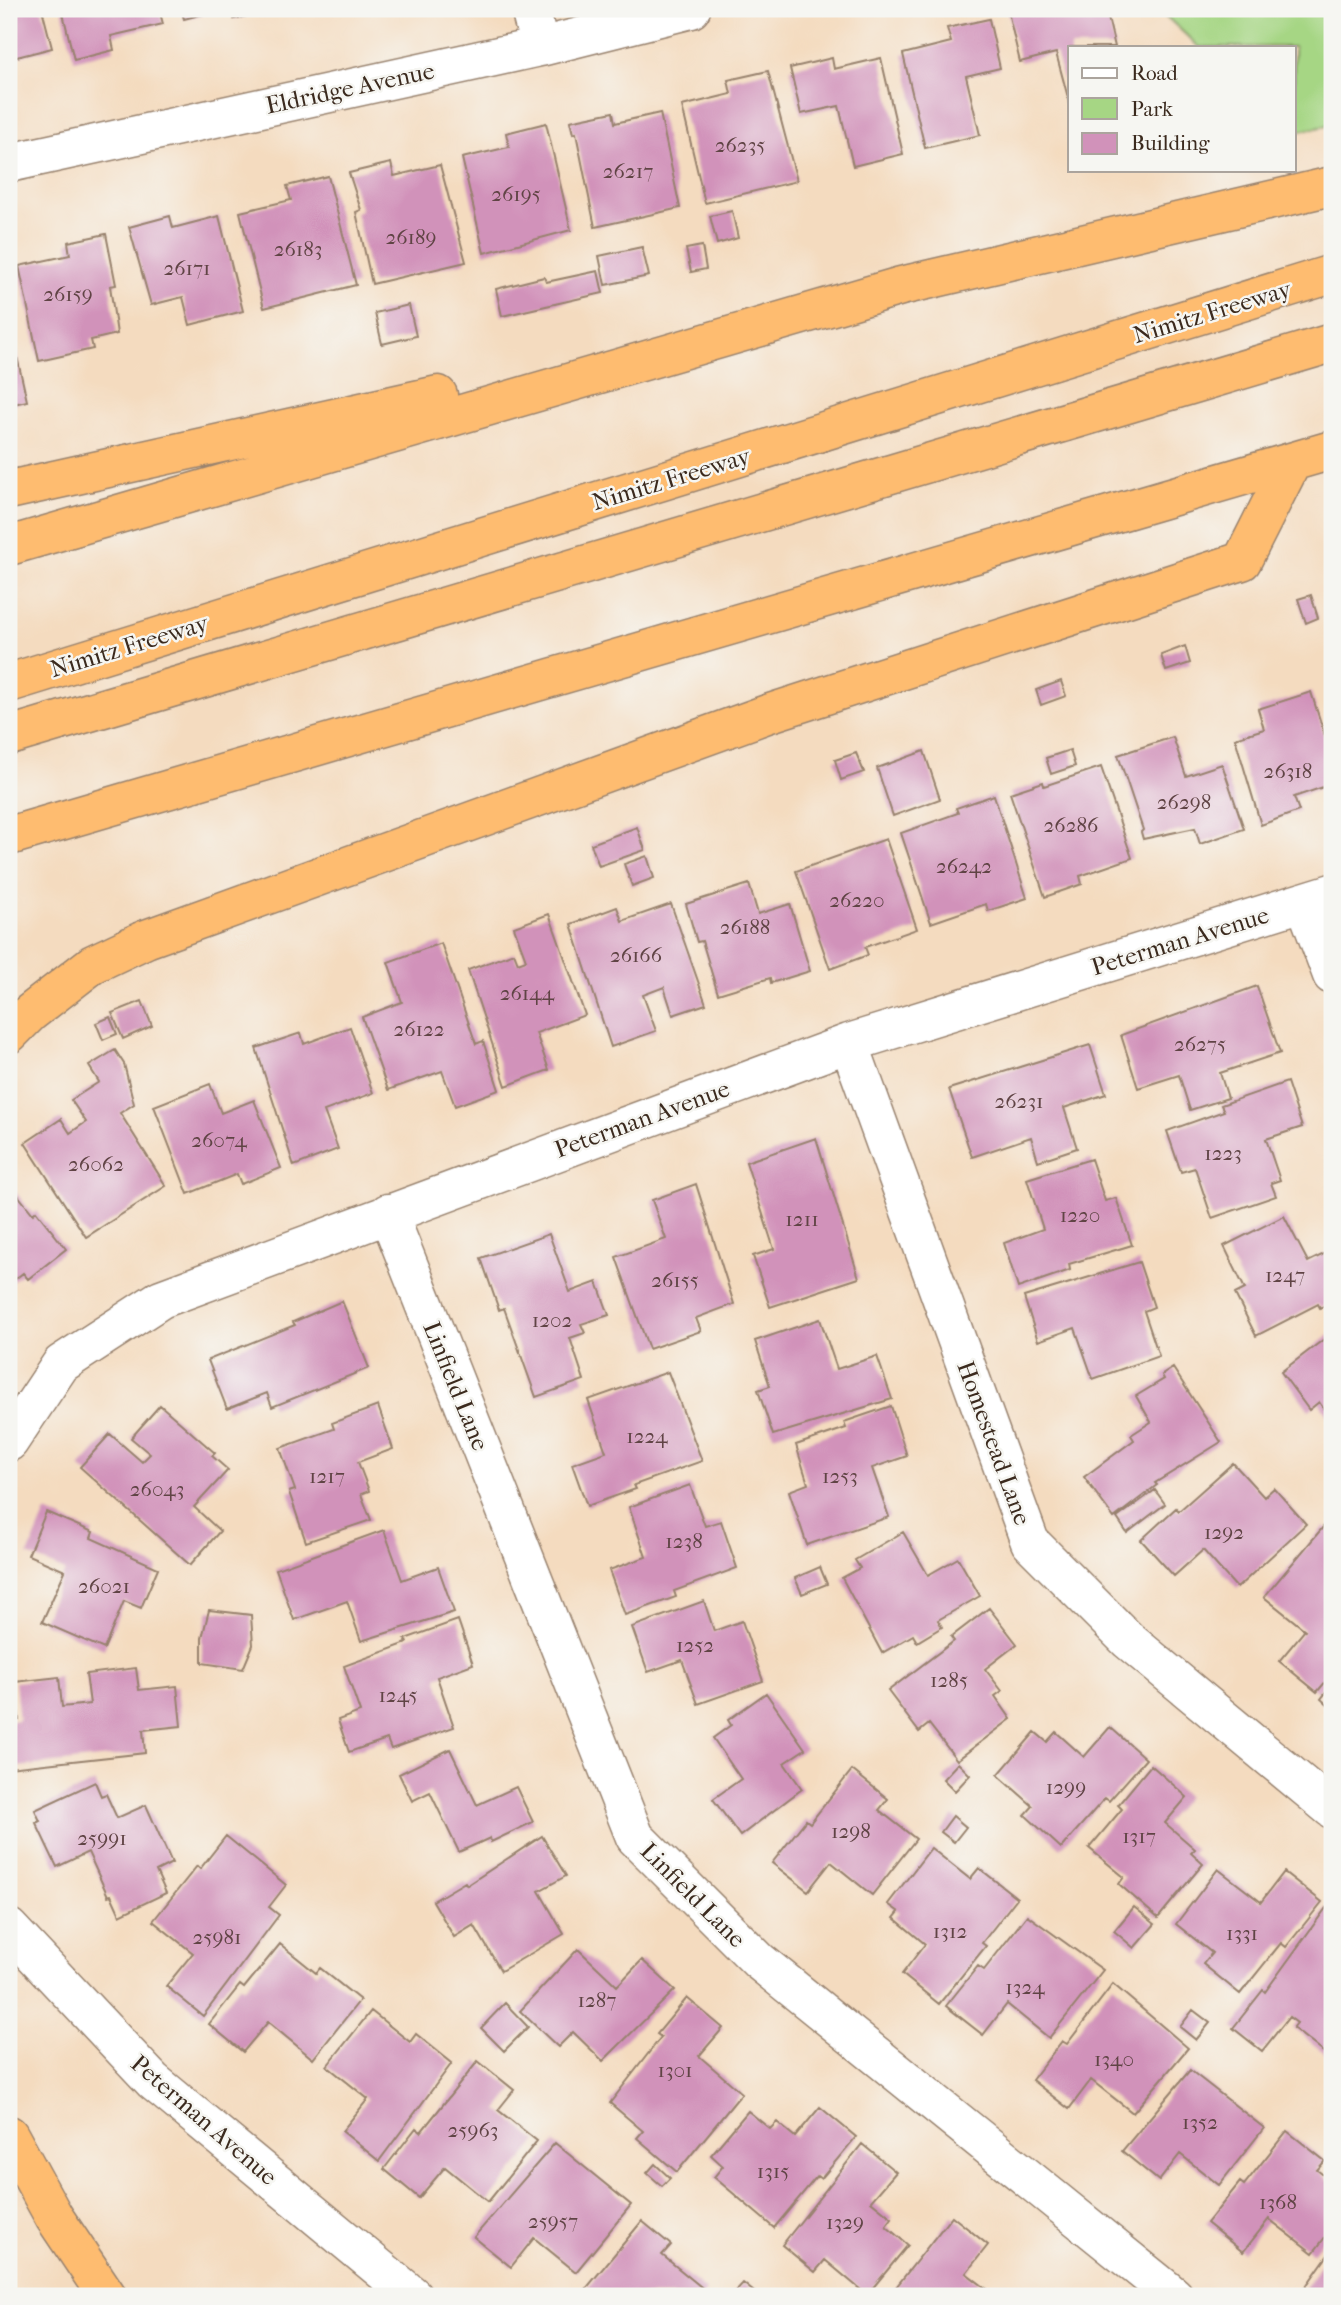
<svg xmlns="http://www.w3.org/2000/svg" width="1341" height="2305" viewBox="0 0 1341 2305" font-family="'IM FELL French Canon',serif">
<rect width="100%" height="100%" fill="#f6f6f2"/>
<filter id="ink" filterUnits="userSpaceOnUse"><feTurbulence type="fractalNoise" baseFrequency=".0143" numOctaves="2"/><feDisplacementMap in="SourceGraphic" scale="14" xChannelSelector="R" yChannelSelector="G"/><feConvolveMatrix kernelMatrix="1 2 1 2 8 2 1 2 1" color-interpolation-filters="sRGB"/></filter>
<filter id="wash" filterUnits="userSpaceOnUse"><feTurbulence type="fractalNoise" baseFrequency=".00686" numOctaves="4" result="noise"/><feDisplacementMap in="SourceGraphic" scale="28" xChannelSelector="R" yChannelSelector="G"/><feGaussianBlur stdDeviation="1.57" result="paint"/><feColorMatrix in="noise" values="0 0 0 0 0 0 0 0 0 0 0 0 0 0 0 0 0 1.4 0 .05"/><feComposite in="paint" operator="in"/></filter>
<g filter="url(#wash)">
<rect width="100%" height="100%" fill="#f4dbbf"/>
<path fill="#a6d684" stroke="#708051" stroke-width="2" d="M 1158,9 L 1332,9 L 1332,125 L 1294,132 L 1294,47 L 1199,47 Z"/>
<g id="blocks">
<path fill="#d192ba" d="M 9,9 L 42,9 L 52,48 L 9,59 Z
M 62,9 L 159,9 L 163,24 L 111,36 L 114,50 L 74,60 Z
M 181,9 L 219,9 L 219,10 L 184,19 Z
M 231,9 L 272,9 L 272,10 L 234,19 Z
M 1022,9 L 1051,9 L 1053,15 L 1081,9 L 1106,9 L 1115,47 L 1070,47 L 1070,105 L 1056,53 L 1020,62 L 1008,12 Z
M 989,19 L 1000,68 L 966,76 L 980,135 L 925,148 L 903,54 L 951,42 L 947,28 Z
M 832,58 L 834,69 L 881,58 L 903,154 L 853,166 L 839,106 L 801,114 L 790,68 Z
M 768,71 L 797,181 L 705,203 L 682,106 L 731,94 L 728,80 Z
M 613,112 L 615,123 L 660,113 L 680,208 L 595,227 L 576,133 L 573,134 L 570,121 Z
M 546,123 L 571,230 L 484,253 L 462,158 L 509,147 L 506,133 Z
M 391,163 L 394,176 L 440,165 L 466,262 L 372,284 L 356,212 L 361,210 L 349,173 Z
M 328,176 L 356,285 L 264,308 L 240,212 L 291,200 L 287,186 Z
M 732,211 L 738,238 L 717,244 L 710,216 Z
M 170,216 L 173,228 L 219,216 L 243,311 L 190,325 L 183,297 L 151,305 L 129,227 Z
M 106,234 L 116,285 L 110,286 L 117,334 L 91,340 L 93,349 L 39,361 L 19,266 L 70,255 L 68,242 Z
M 702,246 L 706,269 L 691,272 L 686,249 Z
M 642,247 L 649,276 L 605,285 L 599,256 Z
M 598,271 L 603,293 L 502,316 L 496,289 L 544,277 L 546,282 Z
M 409,305 L 416,336 L 382,344 L 375,313 Z
M 9,321 L 27,401 L 9,405 Z
M 1311,595 L 1318,618 L 1306,623 L 1298,599 Z
M 1185,646 L 1190,663 L 1166,671 L 1161,655 Z
M 1061,681 L 1066,696 L 1041,705 L 1036,690 Z
M 1311,692 L 1332,758 L 1332,784 L 1294,797 L 1299,811 L 1261,825 L 1235,738 L 1264,729 L 1258,709 Z
M 1173,737 L 1186,776 L 1222,764 L 1244,829 L 1200,844 L 1195,828 L 1143,839 L 1141,832 L 1143,830 L 1118,755 Z
M 1070,750 L 1075,766 L 1051,774 L 1046,758 Z
M 924,751 L 940,799 L 893,816 L 877,768 Z
M 856,753 L 864,772 L 841,780 L 835,760 Z
M 1101,767 L 1132,858 L 1080,876 L 1082,884 L 1045,897 L 1010,793 L 1043,782 L 1044,786 Z
M 994,795 L 1027,898 L 988,911 L 986,904 L 931,923 L 901,833 L 958,813 L 956,808 Z
M 637,827 L 645,850 L 599,866 L 591,844 Z
M 886,839 L 917,929 L 865,947 L 868,955 L 830,969 L 796,871 Z
M 647,856 L 654,878 L 632,886 L 624,864 Z
M 749,884 L 758,914 L 790,904 L 810,971 L 771,983 L 770,978 L 718,994 L 702,941 L 697,942 L 686,904 Z
M 671,904 L 706,1004 L 673,1015 L 664,987 L 643,995 L 656,1031 L 611,1047 L 571,924 L 617,907 L 622,921 Z
M 549,914 L 585,1015 L 536,1033 L 549,1070 L 506,1086 L 468,970 L 514,953 L 518,963 L 526,960 L 514,927 Z
M 441,943 L 476,1044 L 483,1041 L 499,1090 L 455,1106 L 442,1071 L 388,1090 L 362,1017 L 402,1002 L 388,962 Z
M 1257,986 L 1280,1053 L 1220,1073 L 1228,1098 L 1190,1110 L 1179,1075 L 1138,1088 L 1121,1035 Z
M 142,1001 L 152,1026 L 123,1039 L 112,1013 Z
M 110,1017 L 117,1034 L 103,1040 L 96,1023 Z
M 350,1027 L 373,1093 L 324,1111 L 338,1149 L 294,1166 L 256,1048 L 301,1033 L 304,1044 Z
M 1090,1045 L 1106,1094 L 1064,1108 L 1077,1148 L 1038,1161 L 1031,1137 L 972,1157 L 949,1089 Z
M 115,1050 L 124,1064 L 134,1104 L 120,1113 L 166,1186 L 86,1237 L 25,1143 L 61,1119 L 70,1133 L 86,1122 L 71,1100 L 99,1082 L 89,1066 Z
M 1287,1082 L 1302,1127 L 1266,1139 L 1280,1180 L 1271,1183 L 1276,1196 L 1212,1218 L 1195,1168 L 1181,1172 L 1167,1131 L 1224,1111 L 1221,1105 Z
M 210,1084 L 221,1113 L 254,1100 L 281,1168 L 241,1184 L 237,1174 L 188,1194 L 154,1106 Z
M 816,1138 L 859,1278 L 770,1307 L 753,1256 L 774,1249 L 746,1162 Z
M 1091,1159 L 1105,1201 L 1116,1198 L 1132,1245 L 1069,1264 L 1070,1270 L 1018,1288 L 1004,1243 L 1043,1229 L 1027,1179 Z
M 9,1184 L 33,1214 L 36,1211 L 66,1249 L 28,1279 L 23,1273 L 9,1284 Z
M 696,1184 L 734,1304 L 696,1318 L 701,1331 L 649,1349 L 616,1257 L 666,1239 L 652,1200 Z
M 1284,1216 L 1308,1262 L 1332,1250 L 1332,1302 L 1320,1308 L 1318,1304 L 1256,1336 L 1235,1294 L 1245,1289 L 1224,1246 Z
M 549,1234 L 570,1292 L 597,1282 L 609,1315 L 581,1324 L 585,1333 L 570,1338 L 584,1380 L 536,1397 L 504,1308 L 499,1310 L 481,1258 Z
M 1139,1262 L 1154,1307 L 1144,1311 L 1159,1356 L 1093,1379 L 1075,1328 L 1038,1341 L 1024,1297 Z
M 342,1301 L 369,1368 L 272,1407 L 267,1393 L 227,1409 L 208,1360 L 295,1325 L 293,1322 Z
M 820,1319 L 837,1369 L 877,1356 L 892,1399 L 773,1435 L 758,1390 L 770,1386 L 755,1341 Z
M 1332,1333 L 1332,1421 L 1319,1402 L 1309,1410 L 1281,1372 Z
M 1173,1368 L 1221,1442 L 1155,1483 L 1157,1485 L 1114,1518 L 1084,1477 L 1134,1440 L 1131,1435 L 1151,1422 L 1136,1396 L 1164,1379 L 1162,1375 Z
M 668,1372 L 702,1461 L 634,1485 L 636,1489 L 587,1506 L 572,1464 L 606,1452 L 588,1400 Z
M 160,1405 L 215,1453 L 212,1456 L 228,1470 L 194,1507 L 220,1531 L 190,1565 L 80,1467 L 110,1434 L 142,1462 L 150,1454 L 131,1438 Z
M 378,1406 L 393,1449 L 358,1462 L 369,1491 L 361,1494 L 371,1520 L 306,1542 L 289,1492 L 295,1490 L 280,1448 L 334,1429 L 332,1423 Z
M 891,1406 L 907,1456 L 872,1468 L 889,1517 L 807,1545 L 789,1491 L 808,1484 L 796,1445 L 846,1428 L 844,1422 Z
M 1233,1463 L 1264,1497 L 1274,1488 L 1306,1524 L 1237,1588 L 1203,1550 L 1174,1576 L 1141,1540 L 1176,1508 L 1179,1511 Z
M 690,1485 L 705,1526 L 721,1521 L 737,1568 L 674,1591 L 676,1597 L 625,1615 L 609,1570 L 646,1557 L 629,1507 Z
M 1155,1490 L 1165,1504 L 1127,1533 L 1117,1518 Z
M 46,1512 L 93,1532 L 91,1538 L 158,1568 L 141,1608 L 124,1601 L 104,1649 L 42,1622 L 65,1571 L 28,1555 Z
M 1324,1526 L 1332,1533 L 1332,1674 L 1317,1692 L 1279,1661 L 1305,1630 L 1264,1597 Z
M 384,1530 L 402,1580 L 438,1567 L 454,1612 L 361,1641 L 347,1601 L 294,1620 L 276,1569 Z
M 903,1532 L 928,1575 L 958,1558 L 980,1596 L 938,1620 L 942,1627 L 917,1642 L 913,1635 L 882,1653 L 842,1578 L 860,1568 L 855,1560 Z
M 820,1567 L 827,1584 L 802,1594 L 795,1578 Z
M 704,1601 L 714,1631 L 742,1621 L 763,1681 L 698,1704 L 682,1660 L 648,1672 L 632,1627 Z
M 989,1608 L 1017,1644 L 985,1669 L 1002,1691 L 995,1696 L 1011,1719 L 957,1760 L 929,1724 L 919,1732 L 888,1691 L 954,1641 L 951,1637 Z
M 209,1610 L 251,1615 L 253,1645 L 243,1669 L 202,1663 L 202,1638 Z
M 458,1620 L 473,1664 L 437,1677 L 454,1727 L 391,1749 L 387,1739 L 349,1752 L 338,1720 L 360,1712 L 344,1666 L 407,1643 L 405,1639 Z
M 136,1668 L 139,1690 L 177,1686 L 181,1726 L 143,1730 L 145,1753 L 9,1768 L 9,1721 L 19,1720 L 15,1682 L 59,1677 L 62,1707 L 90,1704 L 86,1674 Z
M 1332,1685 L 1332,1709 L 1321,1699 Z
M 766,1693 L 805,1749 L 784,1763 L 802,1789 L 740,1836 L 713,1799 L 741,1779 L 713,1738 L 731,1725 L 728,1720 Z
M 1110,1727 L 1146,1759 L 1109,1801 L 1105,1798 L 1061,1848 L 1025,1815 L 1033,1806 L 998,1775 L 1035,1732 L 1047,1742 L 1056,1732 L 1084,1757 Z
M 450,1749 L 477,1805 L 516,1787 L 533,1822 L 491,1842 L 490,1838 L 459,1852 L 430,1792 L 412,1801 L 399,1774 Z
M 958,1763 L 970,1775 L 955,1791 L 943,1779 Z
M 1151,1765 L 1187,1797 L 1165,1823 L 1195,1849 L 1191,1853 L 1203,1864 L 1158,1918 L 1119,1884 L 1124,1877 L 1089,1848 L 1122,1809 L 1118,1805 Z
M 852,1770 L 888,1799 L 879,1810 L 916,1839 L 872,1895 L 831,1862 L 808,1891 L 772,1863 L 806,1820 L 810,1823 Z
M 95,1782 L 101,1796 L 106,1794 L 117,1818 L 146,1805 L 172,1863 L 156,1871 L 166,1893 L 120,1915 L 111,1895 L 108,1896 L 88,1852 L 57,1867 L 36,1823 L 40,1821 L 35,1810 Z
M 953,1816 L 966,1827 L 954,1842 L 941,1832 Z
M 226,1836 L 286,1885 L 269,1907 L 279,1915 L 203,2016 L 166,1986 L 193,1953 L 153,1921 L 197,1866 L 200,1869 Z
M 542,1836 L 566,1876 L 539,1891 L 564,1934 L 501,1971 L 474,1925 L 454,1937 L 433,1901 L 465,1882 L 467,1885 Z
M 931,1848 L 970,1879 L 979,1868 L 1017,1898 L 982,1943 L 986,1946 L 939,2004 L 902,1974 L 925,1944 L 894,1918 L 899,1912 L 888,1904 Z
M 1218,1869 L 1261,1902 L 1284,1872 L 1322,1902 L 1286,1947 L 1281,1943 L 1240,1994 L 1203,1964 L 1212,1953 L 1176,1924 Z
M 1134,1907 L 1155,1924 L 1134,1948 L 1114,1931 Z
M 1326,1908 L 1332,1913 L 1332,2059 L 1293,2028 L 1297,2023 L 1289,2017 L 1262,2051 L 1233,2028 L 1263,1990 L 1265,1992 Z
M 1027,1915 L 1103,1970 L 1049,2038 L 1007,2004 L 983,2035 L 946,2006 L 978,1966 L 984,1970 Z
M 280,1944 L 316,1973 L 320,1968 L 360,2000 L 313,2059 L 268,2022 L 243,2052 L 209,2024 L 240,1985 L 244,1988 Z
M 578,1949 L 617,1986 L 642,1960 L 675,1990 L 603,2061 L 573,2032 L 558,2047 L 520,2011 Z
M 1113,1984 L 1188,2048 L 1133,2113 L 1091,2080 L 1069,2109 L 1032,2080 L 1062,2041 L 1067,2044 Z
M 687,1998 L 723,2028 L 699,2056 L 742,2093 L 677,2172 L 637,2138 L 643,2131 L 610,2103 L 661,2037 L 657,2034 Z
M 505,2003 L 528,2027 L 504,2051 L 481,2028 Z
M 1193,2010 L 1210,2023 L 1196,2040 L 1180,2027 Z
M 371,2011 L 410,2042 L 416,2034 L 452,2063 L 379,2161 L 342,2131 L 368,2099 L 327,2066 Z
M 478,2061 L 514,2090 L 498,2110 L 537,2141 L 488,2202 L 445,2167 L 419,2198 L 384,2169 L 416,2128 L 421,2132 Z
M 1190,2070 L 1264,2128 L 1219,2185 L 1180,2154 L 1159,2181 L 1122,2151 Z
M 820,2107 L 856,2137 L 821,2179 L 817,2176 L 774,2228 L 714,2177 L 723,2166 L 711,2155 L 748,2111 L 770,2129 L 777,2122 L 795,2137 Z
M 1287,2131 L 1325,2161 L 1317,2170 L 1332,2182 L 1332,2228 L 1313,2253 L 1269,2219 L 1243,2252 L 1207,2223 L 1240,2182 L 1244,2185 Z
M 555,2143 L 631,2205 L 576,2272 L 534,2238 L 511,2267 L 474,2237 Z
M 862,2144 L 896,2172 L 871,2201 L 892,2218 L 886,2226 L 908,2245 L 867,2295 L 825,2260 L 815,2272 L 782,2245 Z
M 655,2164 L 670,2178 L 662,2186 L 647,2173 Z
M 952,2216 L 988,2245 L 966,2273 L 996,2296 L 889,2296 Z
M 642,2221 L 671,2245 L 662,2255 L 706,2291 L 702,2296 L 580,2296 Z
M 1328,2255 L 1332,2259 L 1332,2296 L 1299,2296 Z
M 743,2283 L 759,2296 L 731,2296 Z"/>
</g>
</g>
<g filter="url(#ink)">
<use href="#blocks" fill-opacity="0" stroke="#98826e" stroke-width="2"/>
<g fill="none" stroke-linecap="round" stroke-linejoin="round">
<g stroke="#98826e" stroke-width="41">
<path id="minor" d="M 530,9 L 540,47
M 9,163 L 540,47 L 691,9
M 1305,903 L 1332,975
M 849,1043 L 1030,1542 L 1128,1640 L 1332,1809
M 388,1213 L 635,1837 L 759,1961 L 1174,2296
M 9,1442 L 61,1364 L 161,1299 L 849,1043 L 1332,893
M 9,1928 L 153,2081 L 413,2296"/>
</g>
<g stroke="#98826e" stroke-width="41">
<path id="motorway" d="M 9,490 L 438,395
M 9,546 L 901,286 L 1332,186
M 9,683 L 1332,274
M 9,736 L 1332,343
M 9,836 L 1332,450
M 9,1034 L 30,1013 L 93,964 L 146,939 L 767,714 L 1242,561 L 1292,462
M 9,2135 L 54,2217 L 107,2296"/>
</g>
<use href="#minor" stroke="#fff" stroke-width="38"/>
<use href="#motorway" stroke="#febc70" stroke-width="38"/>
</g>
</g>
<g text-anchor="middle" dominant-baseline="central" stroke-width="5" stroke-linejoin="round" paint-order="stroke">
<g font-size="21" fill="#604445">
<text x="740" y="145">26235</text>
<text x="628" y="171">26217</text>
<text x="516" y="194">26195</text>
<text x="411" y="237">26189</text>
<text x="298" y="249">26183</text>
<text x="187" y="268">26171</text>
<text x="68" y="294">26159</text>
<text x="1288" y="771">26318</text>
<text x="1184" y="802">26298</text>
<text x="1071" y="825">26286</text>
<text x="964" y="866">26242</text>
<text x="857" y="900">26220</text>
<text x="745" y="927">26188</text>
<text x="636" y="955">26166</text>
<text x="527" y="993">26144</text>
<text x="419" y="1029">26122</text>
<text x="1200" y="1044">26275</text>
<text x="1019" y="1101">26231</text>
<text x="219" y="1140">26074</text>
<text x="1223" y="1153">1223</text>
<text x="96" y="1164">26062</text>
<text x="1080" y="1215">1220</text>
<text x="802" y="1219">1211</text>
<text x="1285" y="1275">1247</text>
<text x="675" y="1280">26155</text>
<text x="552" y="1320">1202</text>
<text x="647" y="1436">1224</text>
<text x="327" y="1476">1217</text>
<text x="840" y="1476">1253</text>
<text x="157" y="1489">26043</text>
<text x="1224" y="1532">1292</text>
<text x="684" y="1541">1238</text>
<text x="104" y="1586">26021</text>
<text x="695" y="1645">1252</text>
<text x="949" y="1680">1285</text>
<text x="398" y="1695">1245</text>
<text x="1066" y="1787">1299</text>
<text x="851" y="1831">1298</text>
<text x="1139" y="1836">1317</text>
<text x="102" y="1838">25991</text>
<text x="950" y="1931">1312</text>
<text x="1242" y="1933">1331</text>
<text x="217" y="1937">25981</text>
<text x="1025" y="1987">1324</text>
<text x="597" y="2000">1287</text>
<text x="1114" y="2059">1340</text>
<text x="675" y="2070">1301</text>
<text x="1200" y="2122">1352</text>
<text x="473" y="2130">25963</text>
<text x="773" y="2171">1315</text>
<text x="1278" y="2202">1368</text>
<text x="553" y="2221">25957</text>
<text x="845" y="2222">1329</text>
</g>
<g font-size="24" fill="#3b2a1e" stroke="#f6f6f2">
<text transform="translate(350 88) rotate(-12)">Eldridge Avenue</text>
<text transform="translate(1212 312) rotate(-17)">Nimitz Freeway</text>
<text transform="translate(671 479) rotate(-17)">Nimitz Freeway</text>
<text transform="translate(129 646) rotate(-17)">Nimitz Freeway</text>
<text transform="translate(1180 941) rotate(-17)">Peterman Avenue</text>
<text transform="translate(642 1119) rotate(-20)">Peterman Avenue</text>
<text transform="translate(456 1386) rotate(68)">Linfield Lane</text>
<text transform="translate(994 1443) rotate(70)">Homestead Lane</text>
<text transform="translate(693 1895) rotate(45)">Linfield Lane</text>
<text transform="translate(204 2120) rotate(41)">Peterman Avenue</text>
</g>
</g>
<rect width="1341" height="2305" fill="none" stroke="#f6f6f2" stroke-width="35"/>
<rect x="1068" y="46" width="228" height="126" fill="#f6f6f2" stroke="#aba49d" stroke-width="2"/>
<rect x="1082" y="68" width="35" height="10" fill="#ffffff" stroke="#aba49d" stroke-width="2"/>
<text x="1131" y="80" font-size="21" fill="#3b2a1e">Road</text>
<rect x="1082" y="98" width="35" height="21" fill="#a6d684" stroke="#aba49d" stroke-width="2"/>
<text x="1131" y="116" font-size="21" fill="#3b2a1e">Park</text>
<rect x="1082" y="133" width="35" height="21" fill="#d192ba" stroke="#aba49d" stroke-width="2"/>
<text x="1131" y="150" font-size="21" fill="#3b2a1e">Building</text>
</svg>
